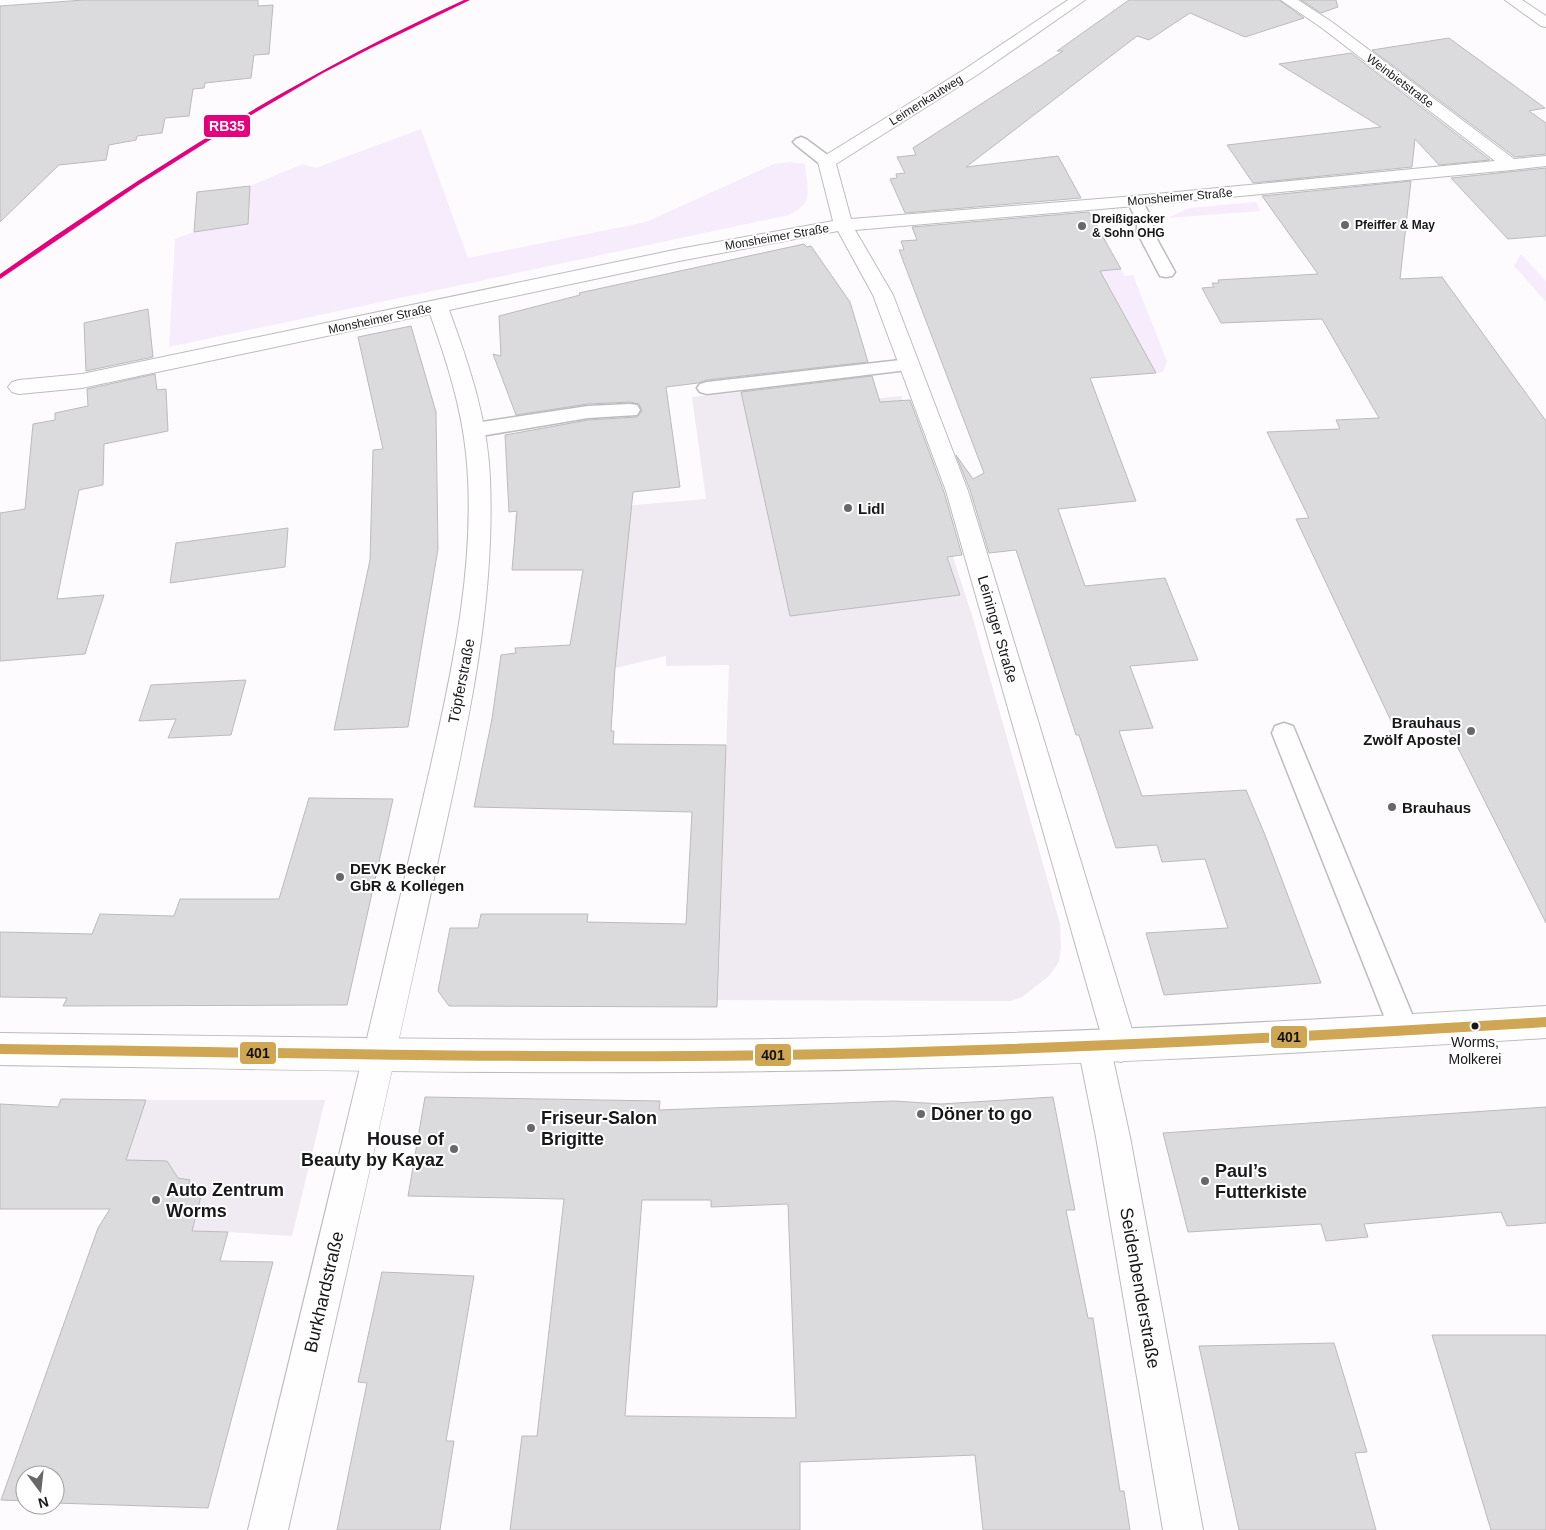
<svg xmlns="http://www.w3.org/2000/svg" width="1546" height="1530" viewBox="0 0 1546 1530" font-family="Helvetica,sans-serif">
<rect width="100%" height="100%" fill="#fdfbfe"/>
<path fill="#f0eaf3" d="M 781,388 L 786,408 L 901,396 L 974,622 L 1060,924 L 1061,947 L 1059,962 L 1049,976 L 1022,997 L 1010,1001 L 718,1000 L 729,665 L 666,666 L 666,656 L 615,668 L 628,538 L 585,538 L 514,545 L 515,515 L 706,499 L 692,397 Z
M 146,1100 L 325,1100 L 292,1236 L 228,1232 L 98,1228 L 110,1209 Z"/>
<path fill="#f7ecfc" d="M 421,129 L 468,258 L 646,222 L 774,164 L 790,162 L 805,164 C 807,189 815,203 789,215 L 169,347 L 175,239 L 194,232 L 248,224 L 250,186 L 303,164 L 316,168 Z
M 1256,202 L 1260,211 L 1168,218 L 1189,208 Z
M 1521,254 L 1546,281 L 1546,302 L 1514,266 Z
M 1121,269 L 1125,276 L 1133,275 L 1167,361 L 1163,372 L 1156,373 L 1100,271 Z"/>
<path fill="#dbdadc" stroke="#bcbabd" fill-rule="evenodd" d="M 84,0 L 258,0 L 258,6 L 273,5 L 269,54 L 254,55 L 251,78 L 205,83 L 204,88 L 193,89 L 189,116 L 165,118 L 162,133 L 137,136 L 136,140 L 109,145 L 106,160 L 59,165 L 0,222 L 0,6 Z
M 1129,0 L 1279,0 L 1304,18 L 1245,37 L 1190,13 L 1149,40 L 1137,36 L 966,167 L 1058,156 L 1081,198 L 905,213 L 890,179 L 897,178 L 896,174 L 905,173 L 897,157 L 916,155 L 913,148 L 1063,51 L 1057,51 Z
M 1301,0 L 1336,0 L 1338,7 L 1321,13 Z
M 1449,38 L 1545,108 L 1529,111 L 1546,123 L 1546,154 L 1515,157 L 1372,50 Z
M 1351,53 L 1490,160 L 1439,165 L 1415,139 L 1412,167 L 1253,183 L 1227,145 L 1381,127 L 1279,64 Z
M 1546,168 L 1546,236 L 1508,239 L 1451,178 Z
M 1411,181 L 1400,279 L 1442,277 L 1546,421 L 1546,923 L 1444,720 L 1392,723 L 1296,519 L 1309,518 L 1267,432 L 1340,429 L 1336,420 L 1379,418 L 1322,319 L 1221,323 L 1202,288 L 1214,287 L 1212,283 L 1219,283 L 1218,280 L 1318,274 L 1262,196 Z
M 250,186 L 248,224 L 194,232 L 197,192 Z
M 1089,212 L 1121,269 L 1100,271 L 1156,373 L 1090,378 L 1136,501 L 1058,509 L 1085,586 L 1165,578 L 1198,660 L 1130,666 L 1153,728 L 1119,731 L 1142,796 L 1246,790 L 1265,835 L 1321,983 L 1164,995 L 1146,933 L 1228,928 L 1205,859 L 1162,862 L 1157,845 L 1116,848 L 1079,735 L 1076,735 L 1016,550 L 989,553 L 970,490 L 956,455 L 973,479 L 984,473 L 899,250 L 904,250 L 901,241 L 917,240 L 912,227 Z
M 804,244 L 807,247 L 811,246 L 850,302 L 868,362 L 707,380 L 698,383 L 666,387 L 680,487 L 633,492 L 615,668 L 611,731 L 614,731 L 613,744 L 726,745 L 717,1007 L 449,1006 L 438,991 L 450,928 L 478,928 L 481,914 L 588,914 L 587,922 L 686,924 L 692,812 L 474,807 L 492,719 L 501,655 L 516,653 L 515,648 L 570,645 L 583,570 L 512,570 L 517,511 L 509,512 L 505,435 L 588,420 L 637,417 L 642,411 L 639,404 L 630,402 L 588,404 L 516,415 L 493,354 L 501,356 L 499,316 L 580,295 L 579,293 Z
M 148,309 L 153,357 L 86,371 L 84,323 Z
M 411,326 L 436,412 L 438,549 L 408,727 L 334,730 L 370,560 L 373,450 L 383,449 L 358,337 Z
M 155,374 L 157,390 L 166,389 L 168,431 L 104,444 L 103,485 L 79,490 L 57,599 L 104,595 L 85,654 L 0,661 L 0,513 L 25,509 L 33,424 L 55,420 L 55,413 L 88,406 L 87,389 Z
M 872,376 L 880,402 L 910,400 L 944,492 L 962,555 L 947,557 L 960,595 L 790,616 L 741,392 Z
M 288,528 L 285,567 L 170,583 L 176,543 Z
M 246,680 L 231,735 L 168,738 L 176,719 L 139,721 L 151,685 Z
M 309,798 L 393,799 L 347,1005 L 63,1006 L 67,998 L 0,997 L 0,932 L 92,934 L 100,914 L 174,916 L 180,899 L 279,899 Z
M 425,1097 L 660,1101 L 659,1110 L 894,1101 L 941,1104 L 1053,1097 L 1075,1210 L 1066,1210 L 1088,1318 L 1093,1318 L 1120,1491 L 1124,1491 L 1130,1530 L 983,1530 L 975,1455 L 800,1462 L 800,1530 L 510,1530 L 522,1436 L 537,1436 L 564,1199 L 408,1196 ZM 642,1200 L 711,1200 L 711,1207 L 788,1204 L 796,1418 L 625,1416 Z
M 61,1099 L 146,1100 L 126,1160 L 167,1161 L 178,1178 L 190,1180 L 187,1192 L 202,1192 L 192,1231 L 228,1232 L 220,1261 L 273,1262 L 208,1508 L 55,1503 L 55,1475 L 25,1475 L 25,1501 L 1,1500 L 98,1228 L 110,1209 L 0,1209 L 0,1104 L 58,1107 Z
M 1546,1107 L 1546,1223 L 1507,1226 L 1501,1212 L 1364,1224 L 1368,1237 L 1326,1241 L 1321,1224 L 1188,1232 L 1163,1133 Z
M 382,1272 L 474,1276 L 446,1441 L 454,1441 L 440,1530 L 337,1530 L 367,1383 L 358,1382 Z
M 1432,1335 L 1546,1335 L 1546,1530 L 1491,1530 Z
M 1334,1343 L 1367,1452 L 1355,1453 L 1376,1530 L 1239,1530 L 1199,1346 Z"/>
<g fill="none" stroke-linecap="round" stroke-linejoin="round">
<g stroke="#bdbbbe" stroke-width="3">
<path id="lane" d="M 801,137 L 806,139 L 833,159 L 835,162 L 833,165 L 821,165 L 796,145 L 793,142 L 796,139 Z
M 1135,196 L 1141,198 L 1153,221 L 1153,232 L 1175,272 L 1172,276 L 1166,277 L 1160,276 L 1137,232 L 1137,221 L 1127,201 L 1129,198 Z
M 909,359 L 916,361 L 918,365 L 916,369 L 707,394 L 700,392 L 697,388 L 700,384 L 707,382 Z
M 630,404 L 637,405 L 640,410 L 637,415 L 588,418 L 475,437 L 468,435 L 465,430 L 468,425 L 475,423 L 588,406 Z
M 1284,723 L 1293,726 L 1296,733 L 1419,1031 L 1414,1041 L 1404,1045 L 1394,1041 L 1272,733 L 1275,726 Z"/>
</g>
<g stroke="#bdbbbe" stroke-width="2">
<path id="street" d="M 1068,0 L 1085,0 L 977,75 L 836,164 L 851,219 L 1135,196 L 1495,161 L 1322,28 L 1281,0 L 1298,0 L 1332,22 L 1514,159 L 1546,156 L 1546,166 L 1511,170 L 1135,206 L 855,230 L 893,295 L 968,491 L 1137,1046 L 1132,1057 L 1121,1062 L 1113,1059 L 1130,1137 L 1203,1530 L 1163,1530 L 1096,1137 L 1078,1047 L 1083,1036 L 1094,1031 L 1101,1034 L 946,491 L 873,295 L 838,231 L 679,261 L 449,310 C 469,364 488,421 490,479 C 496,624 458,766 428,906 C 383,1115 335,1322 288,1530 L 248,1530 C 292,1350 336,1169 379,988 C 396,915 413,842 430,769 C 453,668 477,556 466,453 C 461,405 446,359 430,314 L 82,388 L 19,394 L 12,392 L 8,387 L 12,382 L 19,380 L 82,374 L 679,249 L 833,221 L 818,162 L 821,158 L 965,69 Z"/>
</g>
<g stroke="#bdbbbe" stroke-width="2">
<path id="secondary" d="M 1505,0 L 1522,0 L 1546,16 L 1546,27 L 1541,26 Z
M 1546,1006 L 1546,1038 C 1290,1054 1034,1068 777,1071 C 518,1075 259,1069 0,1065 L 0,1033 C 259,1036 518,1042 777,1039 C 1034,1035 1290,1022 1546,1006 Z"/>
</g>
<use href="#lane" fill="#fffeff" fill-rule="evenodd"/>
<use href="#street" fill="#fffeff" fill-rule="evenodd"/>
<use href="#secondary" fill="#fffeff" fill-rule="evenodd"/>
<g stroke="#fff" stroke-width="14">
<path id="bus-1" d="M 0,1049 C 259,1052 518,1059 777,1055 C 1034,1051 1290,1038 1546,1022"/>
</g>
<use href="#bus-1" stroke="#cfa653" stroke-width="10"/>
<g stroke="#fff" stroke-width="3">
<path id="rail-1" d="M 464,0 L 470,0 L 371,48 L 323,73 L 229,128 L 137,186 L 0,279 L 0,274 C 148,170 299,75 464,0 Z"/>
</g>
<use href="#rail-1" fill="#e5007d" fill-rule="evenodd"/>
</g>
<g fill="#69676a" stroke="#fff" stroke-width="2">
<circle cx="1345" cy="225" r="5"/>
<circle cx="1082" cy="226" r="5"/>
<circle cx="848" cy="508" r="5"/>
<circle cx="1471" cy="731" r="5"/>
<circle cx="1392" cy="807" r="5"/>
<circle cx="340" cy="877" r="5"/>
<circle cx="921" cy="1114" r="5"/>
<circle cx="531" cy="1128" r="5"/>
<circle cx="454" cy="1149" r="5"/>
<circle cx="1205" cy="1181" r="5"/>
<circle cx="156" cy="1200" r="5"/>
</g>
<circle fill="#19171a" stroke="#fff" stroke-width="2" cx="1475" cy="1026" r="4.5"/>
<g text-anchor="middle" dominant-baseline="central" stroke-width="4" stroke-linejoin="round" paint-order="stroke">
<g font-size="12" fill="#19171a" stroke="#fff">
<text transform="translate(1400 81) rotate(37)">Weinbietstraße</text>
<text transform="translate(926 100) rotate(-32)">Leimenkautweg</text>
<text transform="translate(1180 197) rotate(-5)">Monsheimer Straße</text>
<text transform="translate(777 237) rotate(-10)">Monsheimer Straße</text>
<text transform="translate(380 319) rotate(-12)">Monsheimer Straße</text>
</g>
<g font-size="12" font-weight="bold" fill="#19171a" stroke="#fff" text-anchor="start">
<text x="1092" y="219">Dreißigacker<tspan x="1092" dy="14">&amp; Sohn OHG</tspan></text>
<text x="1355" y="225">Pfeiffer &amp; May</text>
</g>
<g font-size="14" fill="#19171a" stroke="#fff">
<text x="1475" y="1042">Worms,<tspan x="1475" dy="17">Molkerei</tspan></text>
</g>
<g font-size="15" font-weight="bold" fill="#19171a" stroke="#fff" text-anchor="start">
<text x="858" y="508">Lidl</text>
<text x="1461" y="722" text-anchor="end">Brauhaus<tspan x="1461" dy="17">Zwölf Apostel</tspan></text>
<text x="1402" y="807">Brauhaus</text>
<text x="350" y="868">DEVK Becker<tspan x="350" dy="17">GbR &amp; Kollegen</tspan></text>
</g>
<g font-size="15" fill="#19171a" stroke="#fff">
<text transform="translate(998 629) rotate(74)">Leininger Straße</text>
<text transform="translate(461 681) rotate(-79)">Töpferstraße</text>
</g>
<g font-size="18" font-weight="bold" fill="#19171a" stroke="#fff" text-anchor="start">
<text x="931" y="1114">Döner to go</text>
<text x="541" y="1118">Friseur-Salon<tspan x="541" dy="21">Brigitte</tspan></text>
<text x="444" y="1139" text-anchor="end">House of<tspan x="444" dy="21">Beauty by Kayaz</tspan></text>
<text x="1215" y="1171">Paul’s<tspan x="1215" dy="21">Futterkiste</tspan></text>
<text x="166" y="1190">Auto Zentrum<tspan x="166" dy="21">Worms</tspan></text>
</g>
<g font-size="18" fill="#19171a" stroke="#fff">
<text transform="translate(1140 1288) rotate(80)">Seidenbenderstraße</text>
<text transform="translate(324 1292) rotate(-77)">Burkhardstraße</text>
</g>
</g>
<g stroke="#fff" stroke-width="2">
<rect x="203" y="114" width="48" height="24" rx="5" fill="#e5007d"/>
<rect x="1270" y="1025" width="38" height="24" rx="5" fill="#cfa653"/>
<rect x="239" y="1041" width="38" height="24" rx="5" fill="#cfa653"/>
<rect x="754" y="1043" width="38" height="24" rx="5" fill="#cfa653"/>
</g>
<g font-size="14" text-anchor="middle" font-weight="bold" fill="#fff">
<text x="227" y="131">RB35</text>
</g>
<g font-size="14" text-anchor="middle" font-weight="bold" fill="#111">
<text x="1289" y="1042">401</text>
<text x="258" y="1058">401</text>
<text x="773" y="1060">401</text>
</g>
<g transform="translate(40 1490) rotate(165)"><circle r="24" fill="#ffffff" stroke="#a3a2a3"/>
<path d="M0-4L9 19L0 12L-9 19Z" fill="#69676a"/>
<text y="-8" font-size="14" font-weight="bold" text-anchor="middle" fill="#19171a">N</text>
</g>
</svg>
